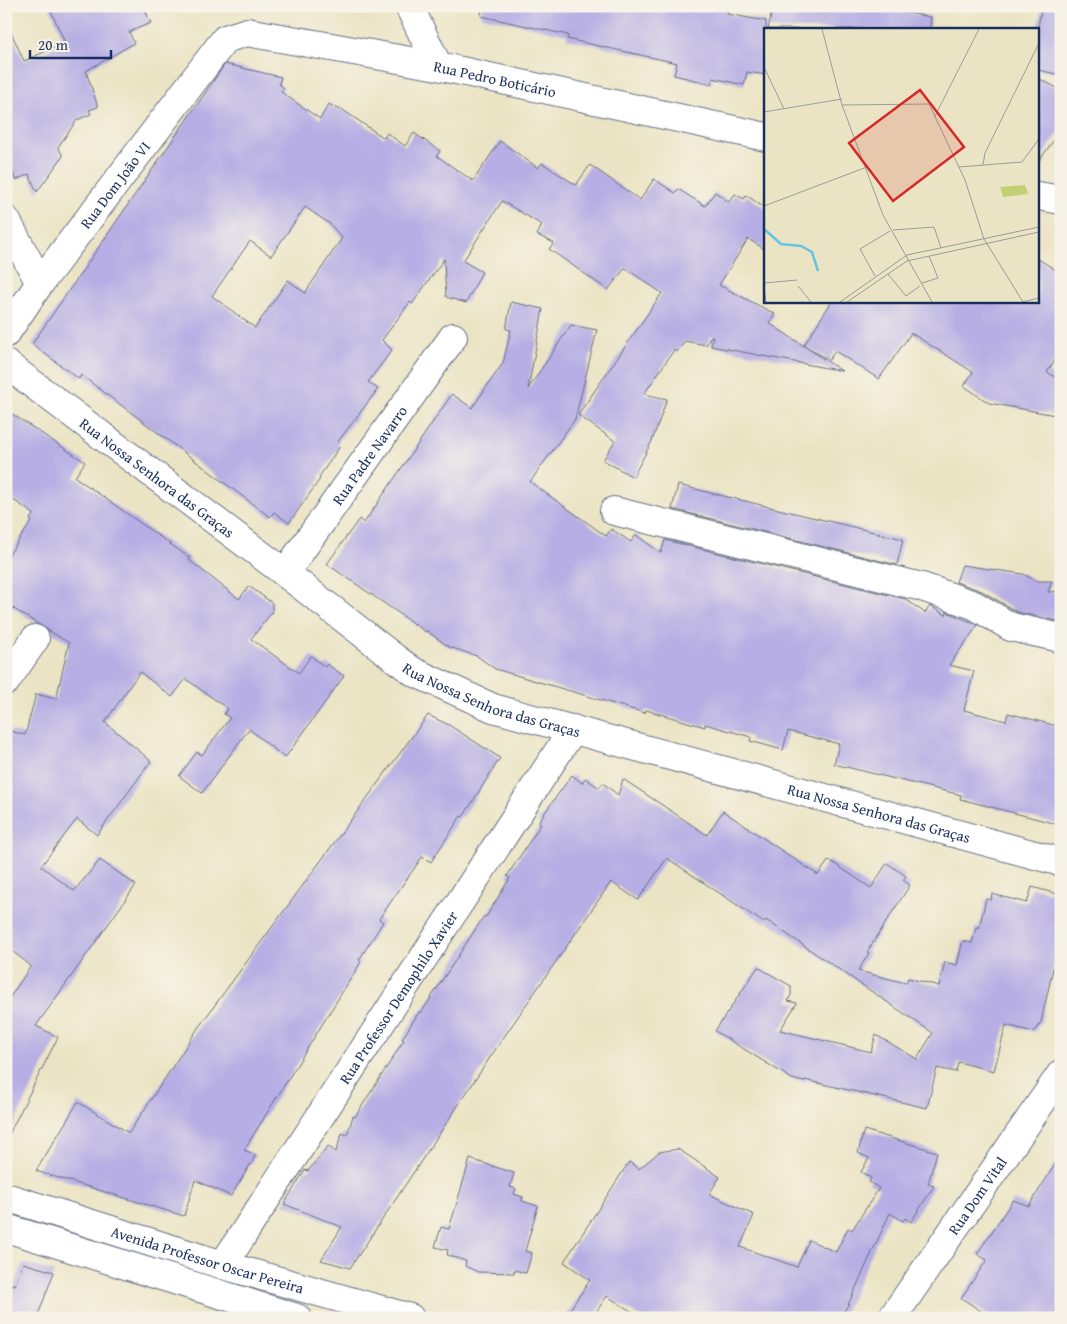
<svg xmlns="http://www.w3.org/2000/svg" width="1067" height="1324" viewBox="0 0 1067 1324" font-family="'Gentium Book Plus',serif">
<rect width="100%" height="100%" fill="#f7f3e8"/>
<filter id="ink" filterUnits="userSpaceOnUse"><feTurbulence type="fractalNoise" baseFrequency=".02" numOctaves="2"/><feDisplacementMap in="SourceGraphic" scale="10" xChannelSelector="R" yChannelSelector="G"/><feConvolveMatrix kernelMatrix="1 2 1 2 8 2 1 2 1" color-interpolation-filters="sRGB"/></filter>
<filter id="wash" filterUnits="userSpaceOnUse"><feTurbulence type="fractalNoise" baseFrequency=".0096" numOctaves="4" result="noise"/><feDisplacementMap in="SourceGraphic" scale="20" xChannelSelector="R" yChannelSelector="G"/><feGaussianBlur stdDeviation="1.12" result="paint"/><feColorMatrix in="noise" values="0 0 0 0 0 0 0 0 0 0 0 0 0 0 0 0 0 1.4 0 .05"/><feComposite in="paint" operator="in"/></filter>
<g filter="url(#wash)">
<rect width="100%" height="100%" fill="#ebe4c4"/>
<g id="blocks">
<path fill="#b6aee4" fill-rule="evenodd" d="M 49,6 L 143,6 L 151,23 L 129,32 L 134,43 L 86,71 L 98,107 L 89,110 L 91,114 L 77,120 L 58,147 L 63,156 L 37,192 L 29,174 L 16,180 L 6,160 L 6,21 L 24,61 L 65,43 Z
M 482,6 L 728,6 L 727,14 L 766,21 L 766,75 L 747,72 L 744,85 L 713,78 L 711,84 L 674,75 L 677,63 L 567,39 L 568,35 L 481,16 Z
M 773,6 L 801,6 L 831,12 L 832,6 L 868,6 L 931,17 L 930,29 L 768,29 Z
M 1042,6 L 1061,6 L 1061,75 L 1038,70 L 1038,26 Z
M 225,64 L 281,77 L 279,84 L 284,88 L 281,92 L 320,119 L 329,104 L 339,110 L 340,108 L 384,138 L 387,133 L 405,146 L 414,133 L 440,151 L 437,156 L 473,181 L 500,141 L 538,168 L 542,163 L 576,185 L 590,165 L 640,200 L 654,179 L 675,193 L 678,189 L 705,206 L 715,192 L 729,202 L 735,194 L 744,199 L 746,195 L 766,209 L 766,250 L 748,239 L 719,285 L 775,314 L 769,323 L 842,371 L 711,346 L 713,336 L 711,336 L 706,345 L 685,341 L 677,352 L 674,350 L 644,394 L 667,399 L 652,441 L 633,477 L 603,460 L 615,441 L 578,415 L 662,293 L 625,268 L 608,290 L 549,249 L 554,243 L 537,235 L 542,225 L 502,201 L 463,261 L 482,272 L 466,303 L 446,297 L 444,259 L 412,304 L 410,302 L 382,340 L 392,350 L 368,382 L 378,389 L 337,443 L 340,446 L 319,477 L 320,479 L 289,523 L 274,512 L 270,517 L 81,375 L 79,379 L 32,344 ZM 305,207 L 330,224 L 342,238 L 305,293 L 288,280 L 255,328 L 212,296 L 250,241 L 271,256 Z
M 1038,78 L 1061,90 L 1061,130 L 1038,162 Z
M 1038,259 L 1061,273 L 1061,351 L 1047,372 L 1061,381 L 1061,416 L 989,403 L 964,386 L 973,372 L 911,333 L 879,379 L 835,351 L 829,360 L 804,345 L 832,301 L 1038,301 Z
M 511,302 L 543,309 L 528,389 L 571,325 L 597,330 L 575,419 L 530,482 L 606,536 L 611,529 L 631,542 L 636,535 L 661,553 L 665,540 L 905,599 L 925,613 L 930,606 L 946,615 L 947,612 L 978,625 L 949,665 L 974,671 L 964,710 L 1006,721 L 1008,713 L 1061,727 L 1061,825 L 960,799 L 961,795 L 834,764 L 839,744 L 788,731 L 783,750 L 750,741 L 751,737 L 705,724 L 705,727 L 646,710 L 645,713 L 495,669 L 477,656 L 449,647 L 427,631 L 426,632 L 327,564 L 359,519 L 364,523 L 452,394 L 472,408 L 503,363 L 511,330 L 506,329 Z
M 6,410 L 85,462 L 75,477 L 190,558 L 189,560 L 239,599 L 249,586 L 272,603 L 272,612 L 251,639 L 299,673 L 311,656 L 325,667 L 327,664 L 344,676 L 285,758 L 249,729 L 202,793 L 179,776 L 197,752 L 202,755 L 230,718 L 224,714 L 228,709 L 186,679 L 172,697 L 140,672 L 132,683 L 105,722 L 151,761 L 97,835 L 77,819 L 41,866 L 74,891 L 100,860 L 136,885 L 36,1026 L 58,1037 L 6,1140 L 6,1003 L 31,966 L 6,946 L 6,747 L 10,731 L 25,735 L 36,694 L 56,699 L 69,643 L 6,604 L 6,559 L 32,521 L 30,519 L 34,514 L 6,495 Z
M 678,485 L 903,539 L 897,565 L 672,509 Z
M 962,565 L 1023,574 L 1037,581 L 1052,581 L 1048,592 L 1061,591 L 1061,622 L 1017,612 L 982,591 L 956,582 Z
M 428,715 L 449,725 L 500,758 L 463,817 L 461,816 L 431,862 L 422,857 L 379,919 L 383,922 L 359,960 L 361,962 L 244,1150 L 256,1155 L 231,1196 L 195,1180 L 184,1216 L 36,1171 L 78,1102 L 129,1133 L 198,1028 Z
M 572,775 L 582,783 L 585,778 L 599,788 L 603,783 L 618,795 L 623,779 L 707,835 L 723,811 L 818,875 L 829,860 L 871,888 L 887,863 L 906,876 L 903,880 L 910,885 L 867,952 L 869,953 L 858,971 L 906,983 L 908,978 L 939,986 L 945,962 L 957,965 L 963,941 L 972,943 L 976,927 L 979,928 L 986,899 L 991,900 L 992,894 L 1027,903 L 1032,887 L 1061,895 L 1061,966 L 1054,964 L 1041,1022 L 1034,1032 L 1006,1025 L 994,1071 L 958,1062 L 956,1072 L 937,1068 L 927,1108 L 805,1080 L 804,1082 L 792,1079 L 715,1031 L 758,967 L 791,986 L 791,995 L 788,1001 L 797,1003 L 780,1030 L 871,1052 L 876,1035 L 917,1059 L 933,1033 L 766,920 L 764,923 L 667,858 L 638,900 L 611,882 L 499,1044 L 350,1268 L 321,1260 L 342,1227 L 284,1204 L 305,1170 L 308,1171 L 328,1146 L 336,1152 L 342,1133 L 347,1135 L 353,1116 L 355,1117 L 404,1040 L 402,1039 L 419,1012 L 421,1013 L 484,916 L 486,917 L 510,878 L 507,876 L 541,824 L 538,822 Z
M 864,1130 L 937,1152 L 928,1184 L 934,1186 L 911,1222 L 905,1218 L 903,1221 L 890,1213 L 848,1305 L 840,1318 L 642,1318 L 607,1296 L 592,1318 L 564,1318 L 590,1280 L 564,1262 L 629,1162 L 639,1169 L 659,1152 L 678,1149 L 720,1177 L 709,1194 L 754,1215 L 740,1247 L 797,1267 L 809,1240 L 836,1252 L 848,1228 L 852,1230 L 879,1188 L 869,1182 L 871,1178 L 861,1172 L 869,1158 L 858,1153 Z
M 1061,1155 L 1061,1318 L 992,1318 L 961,1298 L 987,1260 L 977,1254 L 1013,1200 L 1029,1206 Z
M 470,1159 L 514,1173 L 510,1187 L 516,1189 L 514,1194 L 523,1197 L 522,1201 L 538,1206 L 525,1251 L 532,1253 L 526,1273 L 514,1270 L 514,1273 L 478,1272 L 465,1266 L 466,1261 L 447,1255 L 448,1250 L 435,1247 L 441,1227 L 449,1229 Z
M 23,1263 L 54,1272 L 37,1318 L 6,1318 L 6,1283 L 15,1285 Z"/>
</g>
</g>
<g filter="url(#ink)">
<use href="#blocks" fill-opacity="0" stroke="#646e82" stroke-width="1"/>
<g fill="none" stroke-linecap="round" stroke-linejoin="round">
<g stroke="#646e82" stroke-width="30">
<g id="minor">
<path d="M 409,6 L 438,66"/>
<path d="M 1038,196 L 1061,200"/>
<path d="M 6,220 L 40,283"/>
<path id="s1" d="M 6,333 L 40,283 L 225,39 L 247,32 L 438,66 L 766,137"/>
<path id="s2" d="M 6,364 L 285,573 L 396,659 L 414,672 L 493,708 L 1061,862"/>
<path d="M 614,511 L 922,587 L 974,605 L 1011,627 L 1061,638"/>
<path id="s3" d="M 285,573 L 453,337"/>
<path d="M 6,681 L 35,639"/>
<path id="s4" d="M 223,1265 L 573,729"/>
<path id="s5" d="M 892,1318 L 1061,1074"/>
</g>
</g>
<g stroke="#646e82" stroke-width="30">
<g id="major">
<path id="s6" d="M 6,1197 L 223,1265 L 410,1318"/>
<path d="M 6,1228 L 297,1318"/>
</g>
</g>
<use href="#minor" stroke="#fff" stroke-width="28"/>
<use href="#major" stroke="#fff" stroke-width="28"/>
</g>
</g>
<g text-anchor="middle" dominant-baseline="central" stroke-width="4" stroke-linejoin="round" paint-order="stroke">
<g font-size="15" fill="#1b2f5e" stroke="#f7f3e8">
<text stroke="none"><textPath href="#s1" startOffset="642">Rua Pedro Boticário</textPath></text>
<text stroke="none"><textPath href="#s1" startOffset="184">Rua Dom João VI</textPath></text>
<text stroke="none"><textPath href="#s3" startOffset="145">Rua Padre Navarro</textPath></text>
<text stroke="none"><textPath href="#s2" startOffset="189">Rua Nossa Senhora das Graças</textPath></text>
<text stroke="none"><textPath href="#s2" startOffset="594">Rua Nossa Senhora das Graças</textPath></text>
<text stroke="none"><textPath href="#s2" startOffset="998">Rua Nossa Senhora das Graças</textPath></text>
<text stroke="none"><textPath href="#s4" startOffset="320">Rua Professor Demophilo Xavier</textPath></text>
<text stroke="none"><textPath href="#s5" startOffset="149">Rua Dom Vital</textPath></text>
<text stroke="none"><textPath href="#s6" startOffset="211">Avenida Professor Oscar Pereira</textPath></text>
</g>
</g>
<g transform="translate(764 28)">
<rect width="275" height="275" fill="#ebe4c4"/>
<path d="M 261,157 L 264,166 L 239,169 L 236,159 Z" fill="#c3d072"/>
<path fill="none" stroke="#65c3e4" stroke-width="2.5" d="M 0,201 L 17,216 L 37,218 L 48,224 L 54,243"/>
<path fill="none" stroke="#989c9b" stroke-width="1" d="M 58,1 L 78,77 L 119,187 L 168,274M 0,39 L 20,81M 78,77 L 165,76 L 201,152 L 220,211 L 259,274M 0,84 L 78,71M 171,88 L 215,1M 219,137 L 221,125 L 275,15M 195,139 L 258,134 L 275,111M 0,178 L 103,139M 129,202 L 170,199 L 177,220M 124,246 L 142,268 L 156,258M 111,248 L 96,221 L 126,203M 0,255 L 33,252M 158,255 L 174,250 L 165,228M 0,258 L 2,274M 34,258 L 47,274M 76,274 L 143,227 L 275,199M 83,274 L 143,233 L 275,204M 258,274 L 275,270"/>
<path fill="#d62828" fill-opacity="0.15" stroke="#d62828" stroke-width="2.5" d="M 156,62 L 200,119 L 129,173 L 85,115 Z"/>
<rect width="275" height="275" fill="none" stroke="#1b2f5e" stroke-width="2.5"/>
</g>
<rect width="1067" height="1324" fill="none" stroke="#f7f3e8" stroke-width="25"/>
<path d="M30 50v8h81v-8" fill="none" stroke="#1b2f5e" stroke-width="2.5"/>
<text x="38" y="50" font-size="15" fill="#1b2f5e" stroke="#f7f3e8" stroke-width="4" paint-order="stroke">20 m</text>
</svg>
